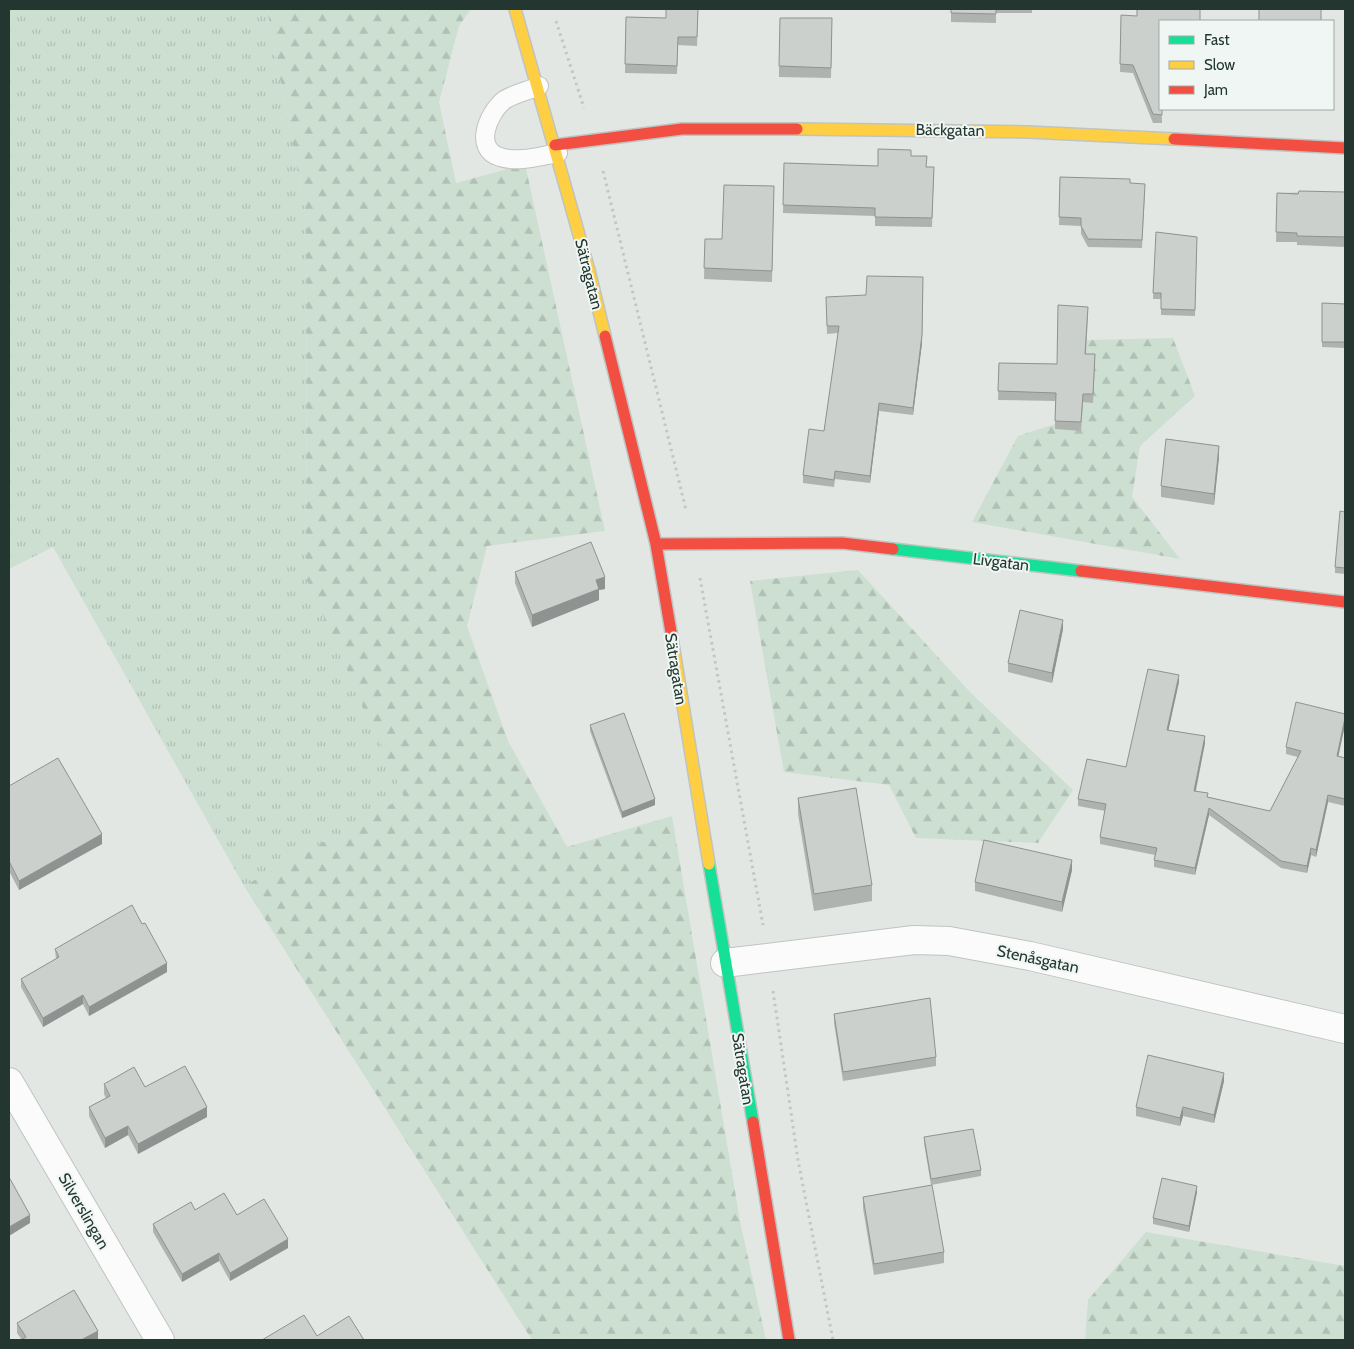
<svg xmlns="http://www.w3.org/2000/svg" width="1354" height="1349" viewBox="0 0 1354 1349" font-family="Cabin,sans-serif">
<defs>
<pattern id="grass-tufts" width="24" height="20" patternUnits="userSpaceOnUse" patternTransform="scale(1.25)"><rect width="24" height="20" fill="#cddfd1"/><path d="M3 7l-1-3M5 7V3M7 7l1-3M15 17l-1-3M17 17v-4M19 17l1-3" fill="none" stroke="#b0c0b4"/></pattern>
<pattern id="forest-firs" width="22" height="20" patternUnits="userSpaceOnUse" patternTransform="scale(1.25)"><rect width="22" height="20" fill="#cddfd1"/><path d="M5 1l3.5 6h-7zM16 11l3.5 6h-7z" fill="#b0c0b4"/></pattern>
</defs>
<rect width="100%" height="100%" fill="#e2e7e4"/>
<path fill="url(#grass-tufts)" d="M 9,9 L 267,9 L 307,223 L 306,578 L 405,797 L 244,886 L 53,547 L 9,569 Z"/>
<path fill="url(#forest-firs)" d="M 267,9 L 471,9 L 459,26 L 439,102 L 456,183 L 525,164 L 605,531 L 487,546 L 467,626 L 508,741 L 567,847 L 672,816 L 740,1221 L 766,1340 L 532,1340 L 244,886 L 404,797 L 306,578 L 307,223 Z
M 1173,338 L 1195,396 L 1140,446 L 1132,497 L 1180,559 L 972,522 L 1018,436 L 1077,417 L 1087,340 Z
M 858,570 L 971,693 L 1073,790 L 1038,843 L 916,838 L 889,785 L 784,772 L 750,581 Z
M 1146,1232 L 1345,1266 L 1345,1340 L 1085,1340 L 1088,1300 Z"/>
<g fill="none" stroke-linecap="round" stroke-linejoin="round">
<g stroke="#bfc4c1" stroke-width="20">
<path id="lane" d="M 539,86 C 528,91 512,94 503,101 C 488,114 473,149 500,157 C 518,163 540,156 558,153"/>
</g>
<g stroke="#bfc4c1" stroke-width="30">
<path id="street" d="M 725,963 L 914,940 L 949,941 L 1030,956 L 1345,1029
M 9,1082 L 160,1340"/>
</g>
<g stroke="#bfc4c1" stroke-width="14">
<path id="fast" d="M 893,549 L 1081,571
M 709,864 L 753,1122"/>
</g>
<g stroke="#bfc4c1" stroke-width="14">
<path id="slow" d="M 515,9 L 589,270 L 605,336
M 797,129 L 1028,132 L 1174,139
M 671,632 L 709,864"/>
</g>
<g stroke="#bfc4c1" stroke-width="14">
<path id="jam" d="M 1174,139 L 1345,148
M 555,145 L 682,129 L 797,129
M 605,336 L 656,544 L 671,632
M 656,544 L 842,543 L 893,549
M 1081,571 L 1345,602
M 753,1122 L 789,1340"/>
</g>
<path stroke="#c0c7c4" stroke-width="3" stroke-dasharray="2.5 4" stroke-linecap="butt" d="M 556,21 L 584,108
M 603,171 L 686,510
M 700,578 L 763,925
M 773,991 L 798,1160 L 833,1340"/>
<use href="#lane" stroke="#fbfbfb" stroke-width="18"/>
<use href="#street" stroke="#fbfbfb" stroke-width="28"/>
<use href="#fast" stroke="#16e098" stroke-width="11"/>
<use href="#slow" stroke="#ffcf43" stroke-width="11"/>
<use href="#jam" stroke="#f24e42" stroke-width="11"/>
</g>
<path fill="#afb3b0" d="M 698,9 L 697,46 L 678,45 L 677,74 L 625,73 L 626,17 L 666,18 Z
M 951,9 L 1032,9 L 1032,13 L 996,13 L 996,23 L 951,22 Z
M 1121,15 L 1160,21 L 1162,123 L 1153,123 L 1133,73 L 1120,72 Z
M 832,18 L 831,78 L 779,77 L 779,66 Z
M 911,156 L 927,167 L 934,167 L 932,227 L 875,226 L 875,216 L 783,213 L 784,163 L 878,166 Z
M 1060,177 L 1130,183 L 1145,192 L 1142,248 L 1088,247 L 1081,234 L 1081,226 L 1059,225 Z
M 774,186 L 772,282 L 704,279 L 705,239 L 722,239 Z
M 1345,192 L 1345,247 L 1297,245 L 1297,242 L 1276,242 L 1277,193 Z
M 1156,232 L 1197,237 L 1195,316 L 1161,315 L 1161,299 L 1153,299 Z
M 826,297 L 922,343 L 913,415 L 879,411 L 870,483 L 835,479 L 834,487 L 803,483 L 803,475 L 824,431 L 838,333 L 827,334 Z
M 1322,303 L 1345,304 L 1345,348 L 1322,347 Z
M 1088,315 L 1086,354 L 1095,363 L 1093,403 L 1083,402 L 1081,431 L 1055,429 L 1055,401 L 998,400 L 999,363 L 1057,364 Z
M 1219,457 L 1214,505 L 1161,497 L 1161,486 Z
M 1345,512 L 1345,574 L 1335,573 L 1335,567 Z
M 515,572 L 605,589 L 599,590 L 599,600 L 532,627 L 515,583 Z
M 1063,629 L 1052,683 L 1008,672 L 1008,663 Z
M 1179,682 L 1168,730 L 1205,743 L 1196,791 L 1208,797 L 1270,811 L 1298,757 L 1286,754 L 1286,747 L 1345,714 L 1345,725 L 1338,756 L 1345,758 L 1345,806 L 1328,802 L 1316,857 L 1311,855 L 1307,873 L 1281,868 L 1209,815 L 1195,875 L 1154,867 L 1154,860 L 1155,855 L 1100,844 L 1100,837 L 1105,811 L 1078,806 L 1078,799 L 1126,767 Z
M 590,725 L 655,805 L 622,818 L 590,731 Z
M 9,786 L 102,844 L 19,890 L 9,871 Z
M 798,798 L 872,885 L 872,901 L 814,911 L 798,814 Z
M 1072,870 L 1062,912 L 975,891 L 975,882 Z
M 55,949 L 167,972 L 89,1016 L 83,1004 L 43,1027 L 21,987 L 21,979 L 56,959 Z
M 834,1014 L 936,1057 L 936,1066 L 843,1081 L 834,1023 Z
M 1224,1081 L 1214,1123 L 1183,1116 L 1180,1126 L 1136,1116 L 1136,1107 Z
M 104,1084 L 145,1087 L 207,1117 L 138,1154 L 128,1135 L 105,1148 L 89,1116 L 89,1107 L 106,1098 L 104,1094 Z
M 924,1137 L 981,1170 L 981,1176 L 931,1185 L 924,1143 Z
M 1197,1192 L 1189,1232 L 1153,1224 L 1153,1218 Z
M 863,1197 L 944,1252 L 944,1263 L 874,1275 L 863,1208 Z
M 195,1210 L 237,1215 L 288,1248 L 230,1281 L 219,1261 L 182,1282 L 153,1232 L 153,1224 Z
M 17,1323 L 98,1340 L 22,1340 L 17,1333 Z"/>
<path fill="#8e9290" d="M 923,277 L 922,343 L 913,415 L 913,408 Z
M 879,403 L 879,411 L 870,483 L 870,476 Z
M 1219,446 L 1219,457 L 1214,505 L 1214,494 Z
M 605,577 L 605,589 L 599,590 L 599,600 L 532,627 L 532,615 L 596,580 Z
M 1063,620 L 1063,629 L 1052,683 L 1052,673 Z
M 1179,675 L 1179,682 L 1167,737 L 1167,730 Z
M 1345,718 L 1345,725 L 1337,763 L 1337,756 Z
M 1205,736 L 1205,743 L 1194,798 L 1194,791 Z
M 1328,795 L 1328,802 L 1316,857 L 1316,850 Z
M 655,799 L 655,805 L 622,818 L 622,812 Z
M 1209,808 L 1209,815 L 1195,875 L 1195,868 Z
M 102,834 L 102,844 L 19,890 L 19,881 Z
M 1311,848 L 1311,855 L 1307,873 L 1307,866 Z
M 1072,860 L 1072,870 L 1062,912 L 1062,902 Z
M 167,963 L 167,972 L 89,1016 L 89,1007 Z
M 83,995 L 83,1004 L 43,1027 L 43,1018 Z
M 1224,1073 L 1224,1081 L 1214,1123 L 1214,1115 Z
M 207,1107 L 207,1117 L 138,1154 L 138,1144 Z
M 1183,1107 L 1183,1116 L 1180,1126 L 1180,1118 Z
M 128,1126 L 128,1135 L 105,1148 L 105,1138 Z
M 1197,1186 L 1197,1192 L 1189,1232 L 1189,1226 Z
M 30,1215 L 30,1223 L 9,1236 L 9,1227 Z
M 288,1239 L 288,1248 L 230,1281 L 230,1273 Z
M 219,1253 L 219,1261 L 182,1282 L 182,1274 Z
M 98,1331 L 98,1340 L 81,1340 Z"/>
<path fill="#cbd0cd" stroke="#8e9290" d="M 666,9 L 698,9 L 697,37 L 678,37 L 677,66 L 625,64 L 626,17 L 666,18 Z
M 951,9 L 996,9 L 996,14 L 951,13 Z
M 1137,9 L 1200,9 L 1200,21 L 1160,21 L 1160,109 L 1162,109 L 1162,115 L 1153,114 L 1133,65 L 1120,64 L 1121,15 L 1137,16 Z
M 1259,9 L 1321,9 L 1321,21 L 1259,21 Z
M 780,18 L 832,18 L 831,68 L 779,66 Z
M 878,149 L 911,150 L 911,156 L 927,156 L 926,167 L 934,167 L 932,218 L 875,217 L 875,208 L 783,205 L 784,163 L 878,166 Z
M 1060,177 L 1130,179 L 1130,183 L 1145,184 L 1142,240 L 1088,239 L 1081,226 L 1081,218 L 1059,217 Z
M 724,185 L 774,186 L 772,271 L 704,268 L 705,239 L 722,239 Z
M 1299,191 L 1345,192 L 1345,237 L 1297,236 L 1297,233 L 1276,232 L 1277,193 L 1298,194 Z
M 1156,232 L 1197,237 L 1195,310 L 1161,309 L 1161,293 L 1153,293 Z
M 867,276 L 923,277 L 922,335 L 913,408 L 879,403 L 870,476 L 835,471 L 834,480 L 803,475 L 809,429 L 824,431 L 839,326 L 827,326 L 826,297 L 866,295 Z
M 1322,303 L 1345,304 L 1345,342 L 1322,342 Z
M 1058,305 L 1088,307 L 1085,354 L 1095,354 L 1093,394 L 1083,394 L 1081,422 L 1055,421 L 1056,393 L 998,391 L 999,363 L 1057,364 Z
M 1166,439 L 1219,446 L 1214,494 L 1161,486 Z
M 1340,511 L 1345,512 L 1345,568 L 1335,567 Z
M 591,542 L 605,577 L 596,580 L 599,589 L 532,615 L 515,572 Z
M 1020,610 L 1063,620 L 1052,673 L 1008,663 Z
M 1148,669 L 1179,675 L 1167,730 L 1205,736 L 1194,791 L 1208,793 L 1207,797 L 1270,811 L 1301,751 L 1286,747 L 1296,702 L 1345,714 L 1345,718 L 1337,756 L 1345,758 L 1345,799 L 1328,795 L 1316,850 L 1311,848 L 1307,866 L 1281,861 L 1209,808 L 1195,868 L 1154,860 L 1157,848 L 1100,837 L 1106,804 L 1078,799 L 1087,759 L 1126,767 Z
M 624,713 L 655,799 L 622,812 L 590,725 Z
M 58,758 L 102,834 L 19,881 L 9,861 L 9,786 Z
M 856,788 L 872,885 L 814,894 L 798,798 Z
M 984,840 L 1072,860 L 1062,902 L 975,882 Z
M 132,905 L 142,924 L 145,923 L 167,963 L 89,1007 L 83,995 L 43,1018 L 21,979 L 59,957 L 55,949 Z
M 930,998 L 936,1057 L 843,1072 L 834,1014 Z
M 1148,1055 L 1224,1073 L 1214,1115 L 1183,1107 L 1180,1118 L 1136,1107 Z
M 185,1066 L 207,1107 L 138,1144 L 128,1126 L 105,1138 L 89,1107 L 110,1096 L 104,1084 L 134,1067 L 145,1087 Z
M 973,1129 L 981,1170 L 931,1179 L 924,1137 Z
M 9,1177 L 30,1215 L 9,1227 Z
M 1162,1178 L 1197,1186 L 1189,1226 L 1153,1218 Z
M 932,1185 L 944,1252 L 874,1264 L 863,1197 Z
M 224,1193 L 237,1215 L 264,1199 L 288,1239 L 230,1273 L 219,1253 L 182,1274 L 153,1224 L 191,1202 L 195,1210 Z
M 74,1290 L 98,1331 L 81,1340 L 21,1340 L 26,1337 L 17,1323 Z
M 304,1315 L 317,1336 L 349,1316 L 364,1340 L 262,1340 Z"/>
<g text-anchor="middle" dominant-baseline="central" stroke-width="4" stroke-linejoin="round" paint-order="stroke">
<g font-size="16" fill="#233730" stroke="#f0f6f3">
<text transform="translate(950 130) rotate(1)">Bäckgatan</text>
<text transform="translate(589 274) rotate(76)">Sätragatan</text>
<text transform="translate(1001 562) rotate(7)">Livgatan</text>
<text transform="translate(676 669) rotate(81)">Sätragatan</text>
<text transform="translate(1038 959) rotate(12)">Stenåsgatan</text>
<text transform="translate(743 1069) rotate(81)">Sätragatan</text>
<text transform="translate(84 1211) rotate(60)">Silverslingan</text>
</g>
</g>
<rect width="1354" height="1349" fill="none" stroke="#233730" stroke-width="20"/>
<rect x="1159" y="20" width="175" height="90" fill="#f0f6f3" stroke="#9eaaa5"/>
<rect x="1169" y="36" width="25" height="8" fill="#16e098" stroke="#9eaaa5"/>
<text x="1204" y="45" font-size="15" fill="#233730">Fast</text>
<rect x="1169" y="61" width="25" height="8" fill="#ffcf43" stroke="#9eaaa5"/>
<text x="1204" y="70" font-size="15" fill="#233730">Slow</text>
<rect x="1169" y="86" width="25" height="8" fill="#f24e42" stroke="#9eaaa5"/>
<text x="1204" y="95" font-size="15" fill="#233730">Jam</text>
</svg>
